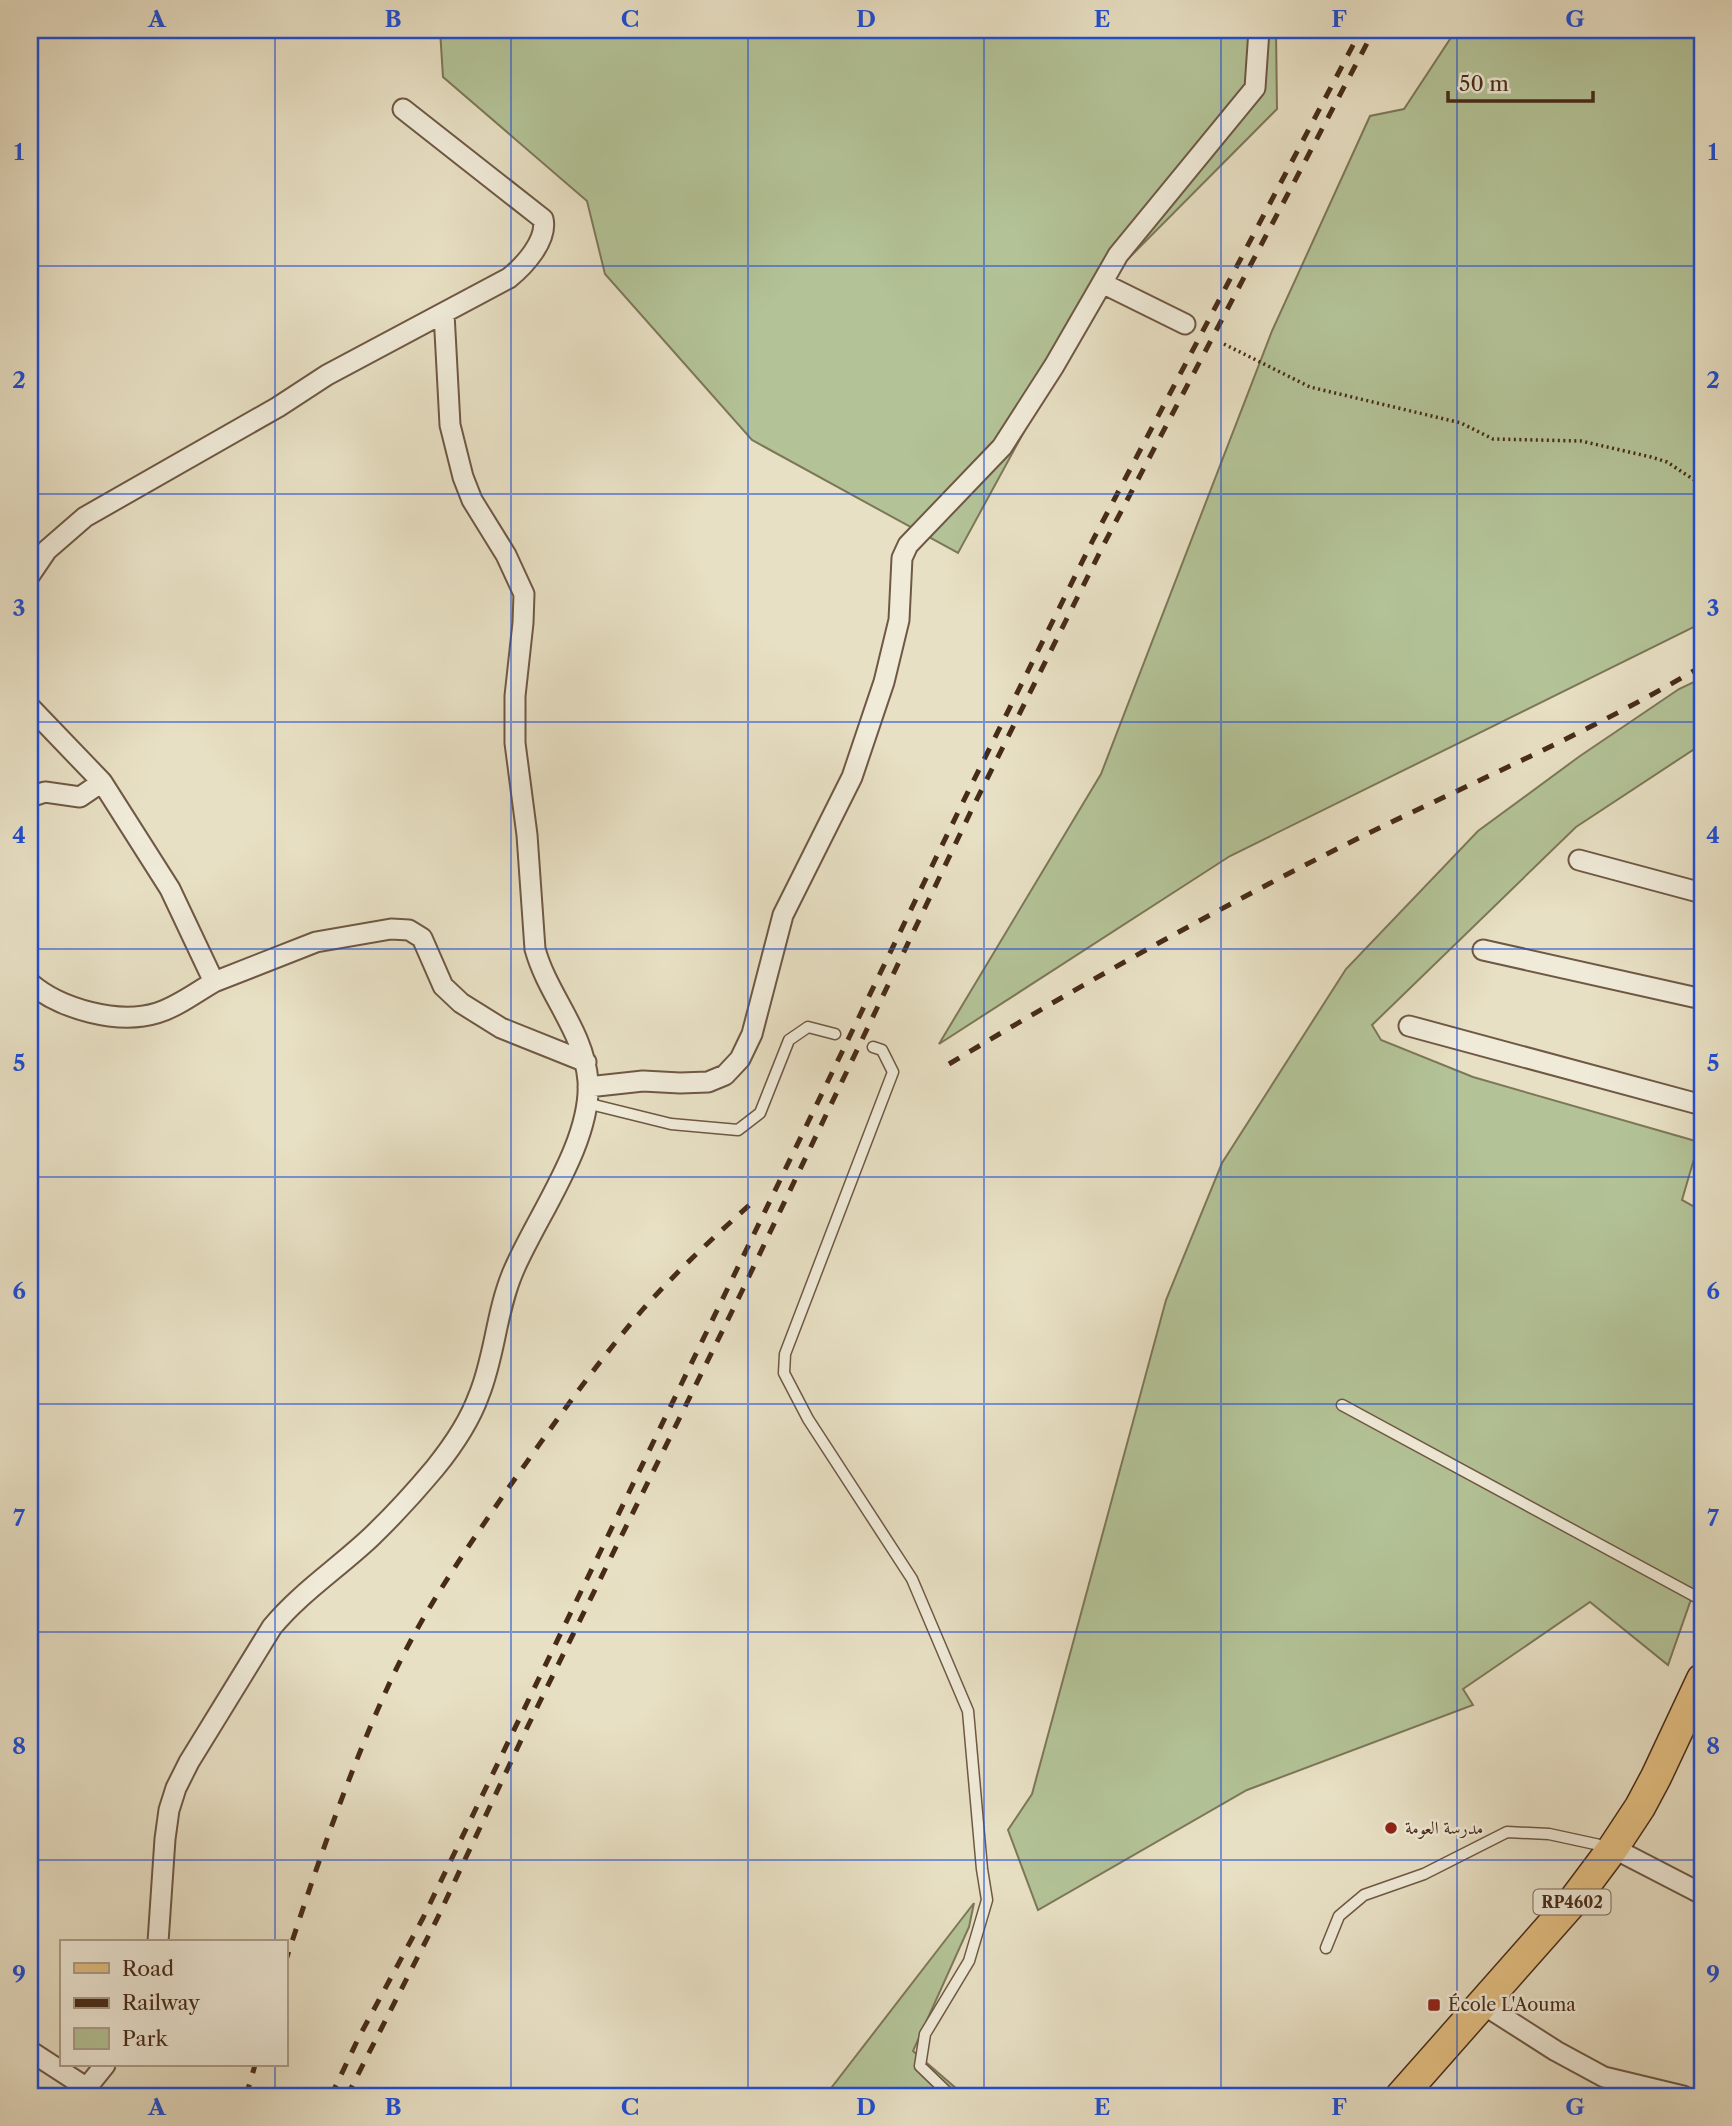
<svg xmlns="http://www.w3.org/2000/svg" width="1732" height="2126" viewBox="0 0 1732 2126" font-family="'Libre Caslon Text',Amiri,serif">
<rect width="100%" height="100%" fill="#e8e0c4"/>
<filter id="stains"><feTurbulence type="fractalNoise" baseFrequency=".00286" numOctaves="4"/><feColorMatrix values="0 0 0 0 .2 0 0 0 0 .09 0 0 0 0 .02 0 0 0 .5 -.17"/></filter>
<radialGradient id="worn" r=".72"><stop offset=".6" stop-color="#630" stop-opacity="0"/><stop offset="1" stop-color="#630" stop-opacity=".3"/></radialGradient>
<path fill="#b3c397" stroke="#7d7758" stroke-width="2" d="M 440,30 L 1276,30 L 1277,109 L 1106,281 L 958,553 L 752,440 L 605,274 L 587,201 L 443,77 Z
M 1456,30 L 1702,30 L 1702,623 L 1230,856 L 939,1044 L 1101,774 L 1272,331 L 1370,116 L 1404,109 Z
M 1702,678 L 1702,744 L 1576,827 L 1372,1025 L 1381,1040 L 1473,1077 L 1699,1142 L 1682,1200 L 1702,1211 L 1702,1568 L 1668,1665 L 1590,1602 L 1463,1689 L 1473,1705 L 1247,1790 L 1038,1910 L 1008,1830 L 1032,1794 L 1166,1300 L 1222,1163 L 1346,969 L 1478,831 L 1580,756 L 1679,689 Z
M 974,1903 L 969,1927 L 913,2051 L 965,2096 L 825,2096 Z"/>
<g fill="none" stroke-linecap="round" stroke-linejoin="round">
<g stroke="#6f5844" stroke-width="13">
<path id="service" d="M 873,1047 L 882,1050 L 893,1072 L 785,1354 L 784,1373 L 808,1419 L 912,1579 L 968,1711 L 982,1869 L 987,1900 L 969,1961 L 925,2034 L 920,2066 L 951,2096
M 586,1103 L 671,1124 L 738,1130 L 760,1113 L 789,1040 L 808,1027 L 835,1034
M 1342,1405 L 1702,1600
M 1326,1948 L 1339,1916 L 1364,1895 L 1424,1874 L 1507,1832 L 1549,1834 L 1609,1847"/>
</g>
<g stroke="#6f5844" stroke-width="23">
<path id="minor" d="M 1185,324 L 1102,283 L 1118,255 L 1255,88 L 1259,30
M 30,575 L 47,550 L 85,517 L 278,407 L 327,375 L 509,278 C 524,266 548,240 543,219 L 403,109
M 30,707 L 102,782 L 80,797 L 45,792 L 30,797
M 102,782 L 170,889 L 214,982 L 316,942 L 391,929 L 409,930 L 422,938 L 443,986 L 461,1003 L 501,1028 L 586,1062
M 1579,860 L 1702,893
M 1483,950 L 1702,999
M 30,983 C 60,1009 118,1025 157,1013 C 177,1007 195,993 214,982
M 1409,1026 L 1702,1105
M 588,1087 L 643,1081 L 680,1083 L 708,1082 L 725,1075 L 740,1059 L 752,1034 L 783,915 L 852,777 L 884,682 L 899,620 L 902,558 L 908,545 L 1002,447 L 1054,366 L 1102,283
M 1613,1848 L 1702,1894
M 158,1942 L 165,1839 L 169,1810 L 176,1788 L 189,1762 L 272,1627 C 300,1593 338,1568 370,1538 C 393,1516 415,1492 435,1468 C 452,1447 470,1420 479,1395 C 495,1356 496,1312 513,1272 C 536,1217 592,1143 588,1081 C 584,1031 548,996 535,949 L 527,835 L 515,743 L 515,696 L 523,623 L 524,594 L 506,555 L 472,500 L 463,477 L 450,425 L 444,313
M 1484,2005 L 1556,2051 L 1604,2077 L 1683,2096
M 30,2051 L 87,2088
M 80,2096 L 105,2065"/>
</g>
<g stroke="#472b19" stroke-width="33">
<path id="primary" d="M 1401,2096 L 1574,1900 L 1613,1848 L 1640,1807 L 1656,1777 L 1702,1679"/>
</g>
<path stroke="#472b19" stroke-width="3.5" stroke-dasharray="2 3.5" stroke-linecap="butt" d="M 1224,344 L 1310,387 L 1461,423 L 1493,439 L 1581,441 L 1651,457 L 1667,462 L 1702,485"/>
<use href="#service" stroke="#f0ebd9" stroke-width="10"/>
<use href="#minor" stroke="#f0ebd9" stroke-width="19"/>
<use href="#primary" stroke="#e4c082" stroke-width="30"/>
<path stroke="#472b19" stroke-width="5" stroke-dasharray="12 12" stroke-linecap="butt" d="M 949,1064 C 1087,981 1227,903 1371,832 C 1482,778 1596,729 1702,666
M 285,1963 C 316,1868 349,1771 391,1680 C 422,1613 465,1551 507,1490 C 551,1428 594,1366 644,1308 C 678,1270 716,1235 754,1201
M 246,2096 L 255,2065
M 331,2096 L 359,2037 L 423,1918 L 963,802 L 1094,538 L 1361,30
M 347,2096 L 437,1919 L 524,1734 L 742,1291 L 973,807 L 1104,544 L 1374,30"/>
</g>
<path fill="none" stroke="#1d4ed8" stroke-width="2" stroke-opacity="0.55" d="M 275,30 L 275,1942M 511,30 L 511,2096M 748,30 L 748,2096M 984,30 L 984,2096M 1221,30 L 1221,2096M 1457,30 L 1457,2096M 30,266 L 1702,266M 30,494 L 1702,494M 30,722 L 1702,722M 30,949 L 1702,949M 30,1177 L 1702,1177M 30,1404 L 1702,1404M 30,1632 L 1702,1632M 30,1860 L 1702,1860M 275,2065 L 275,2096"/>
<g fill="#8f2418" stroke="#f0ebd9" stroke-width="2.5">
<circle cx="1391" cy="1828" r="7"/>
<rect x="1427" y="1998" width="14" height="14" rx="3.5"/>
</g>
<g text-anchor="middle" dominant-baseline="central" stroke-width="5" stroke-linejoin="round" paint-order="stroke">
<rect fill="#f0ebd9" stroke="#7a6553" stroke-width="2" x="1533.5" y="1889.5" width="77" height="25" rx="5"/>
<g font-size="16" font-weight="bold" fill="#472b19">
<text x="1572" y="1902">RP4602</text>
</g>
<g font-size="18" fill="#472b19" stroke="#f0ebd9" text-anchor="start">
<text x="1405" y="1828">مدرسة العومة</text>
<text x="1448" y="2005">École L'Aouma</text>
</g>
</g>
<rect width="1732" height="2126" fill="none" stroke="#e8e0c4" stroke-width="77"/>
<rect x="60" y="1940" width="228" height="126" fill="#f0ebd9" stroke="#ac9e8c" stroke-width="2"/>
<rect x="74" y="1963" width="35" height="10" fill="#e4c082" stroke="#ac9e8c" stroke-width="2"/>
<text x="122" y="1976" font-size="21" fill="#472b19">Road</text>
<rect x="74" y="1998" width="35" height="10" fill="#472b19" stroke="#ac9e8c" stroke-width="2"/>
<text x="122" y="2010" font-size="21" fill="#472b19">Railway</text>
<rect x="74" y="2028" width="35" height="21" fill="#b3c397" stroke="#ac9e8c" stroke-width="2"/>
<text x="122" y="2046" font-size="21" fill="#472b19">Park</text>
<path d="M1448 91v10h145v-10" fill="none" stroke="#472b19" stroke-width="3.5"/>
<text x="1459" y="91" font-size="21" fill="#472b19" stroke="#f0ebd9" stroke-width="5" paint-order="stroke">50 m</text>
<rect x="38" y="38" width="1656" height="2050" fill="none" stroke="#1d4ed8" stroke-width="2.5"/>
<g font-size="23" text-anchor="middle" font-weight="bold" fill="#1d4ed8">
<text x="157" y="27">A</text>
<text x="393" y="27">B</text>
<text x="630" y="27">C</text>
<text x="866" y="27">D</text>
<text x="1102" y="27">E</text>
<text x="1339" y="27">F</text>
<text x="1575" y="27">G</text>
<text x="19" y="160">1</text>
<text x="1713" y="160">1</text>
<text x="19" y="388">2</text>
<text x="1713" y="388">2</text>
<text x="19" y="616">3</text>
<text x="1713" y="616">3</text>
<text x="19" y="843">4</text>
<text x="1713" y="843">4</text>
<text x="19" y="1071">5</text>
<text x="1713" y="1071">5</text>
<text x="19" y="1299">6</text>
<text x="1713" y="1299">6</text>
<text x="19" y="1526">7</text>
<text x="1713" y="1526">7</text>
<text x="19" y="1754">8</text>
<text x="1713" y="1754">8</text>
<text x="19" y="1982">9</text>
<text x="1713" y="1982">9</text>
<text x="157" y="2115">A</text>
<text x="393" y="2115">B</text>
<text x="630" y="2115">C</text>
<text x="866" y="2115">D</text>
<text x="1102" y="2115">E</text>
<text x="1339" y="2115">F</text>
<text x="1575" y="2115">G</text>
</g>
<rect width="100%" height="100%" filter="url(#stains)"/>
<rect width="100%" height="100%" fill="url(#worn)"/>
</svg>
